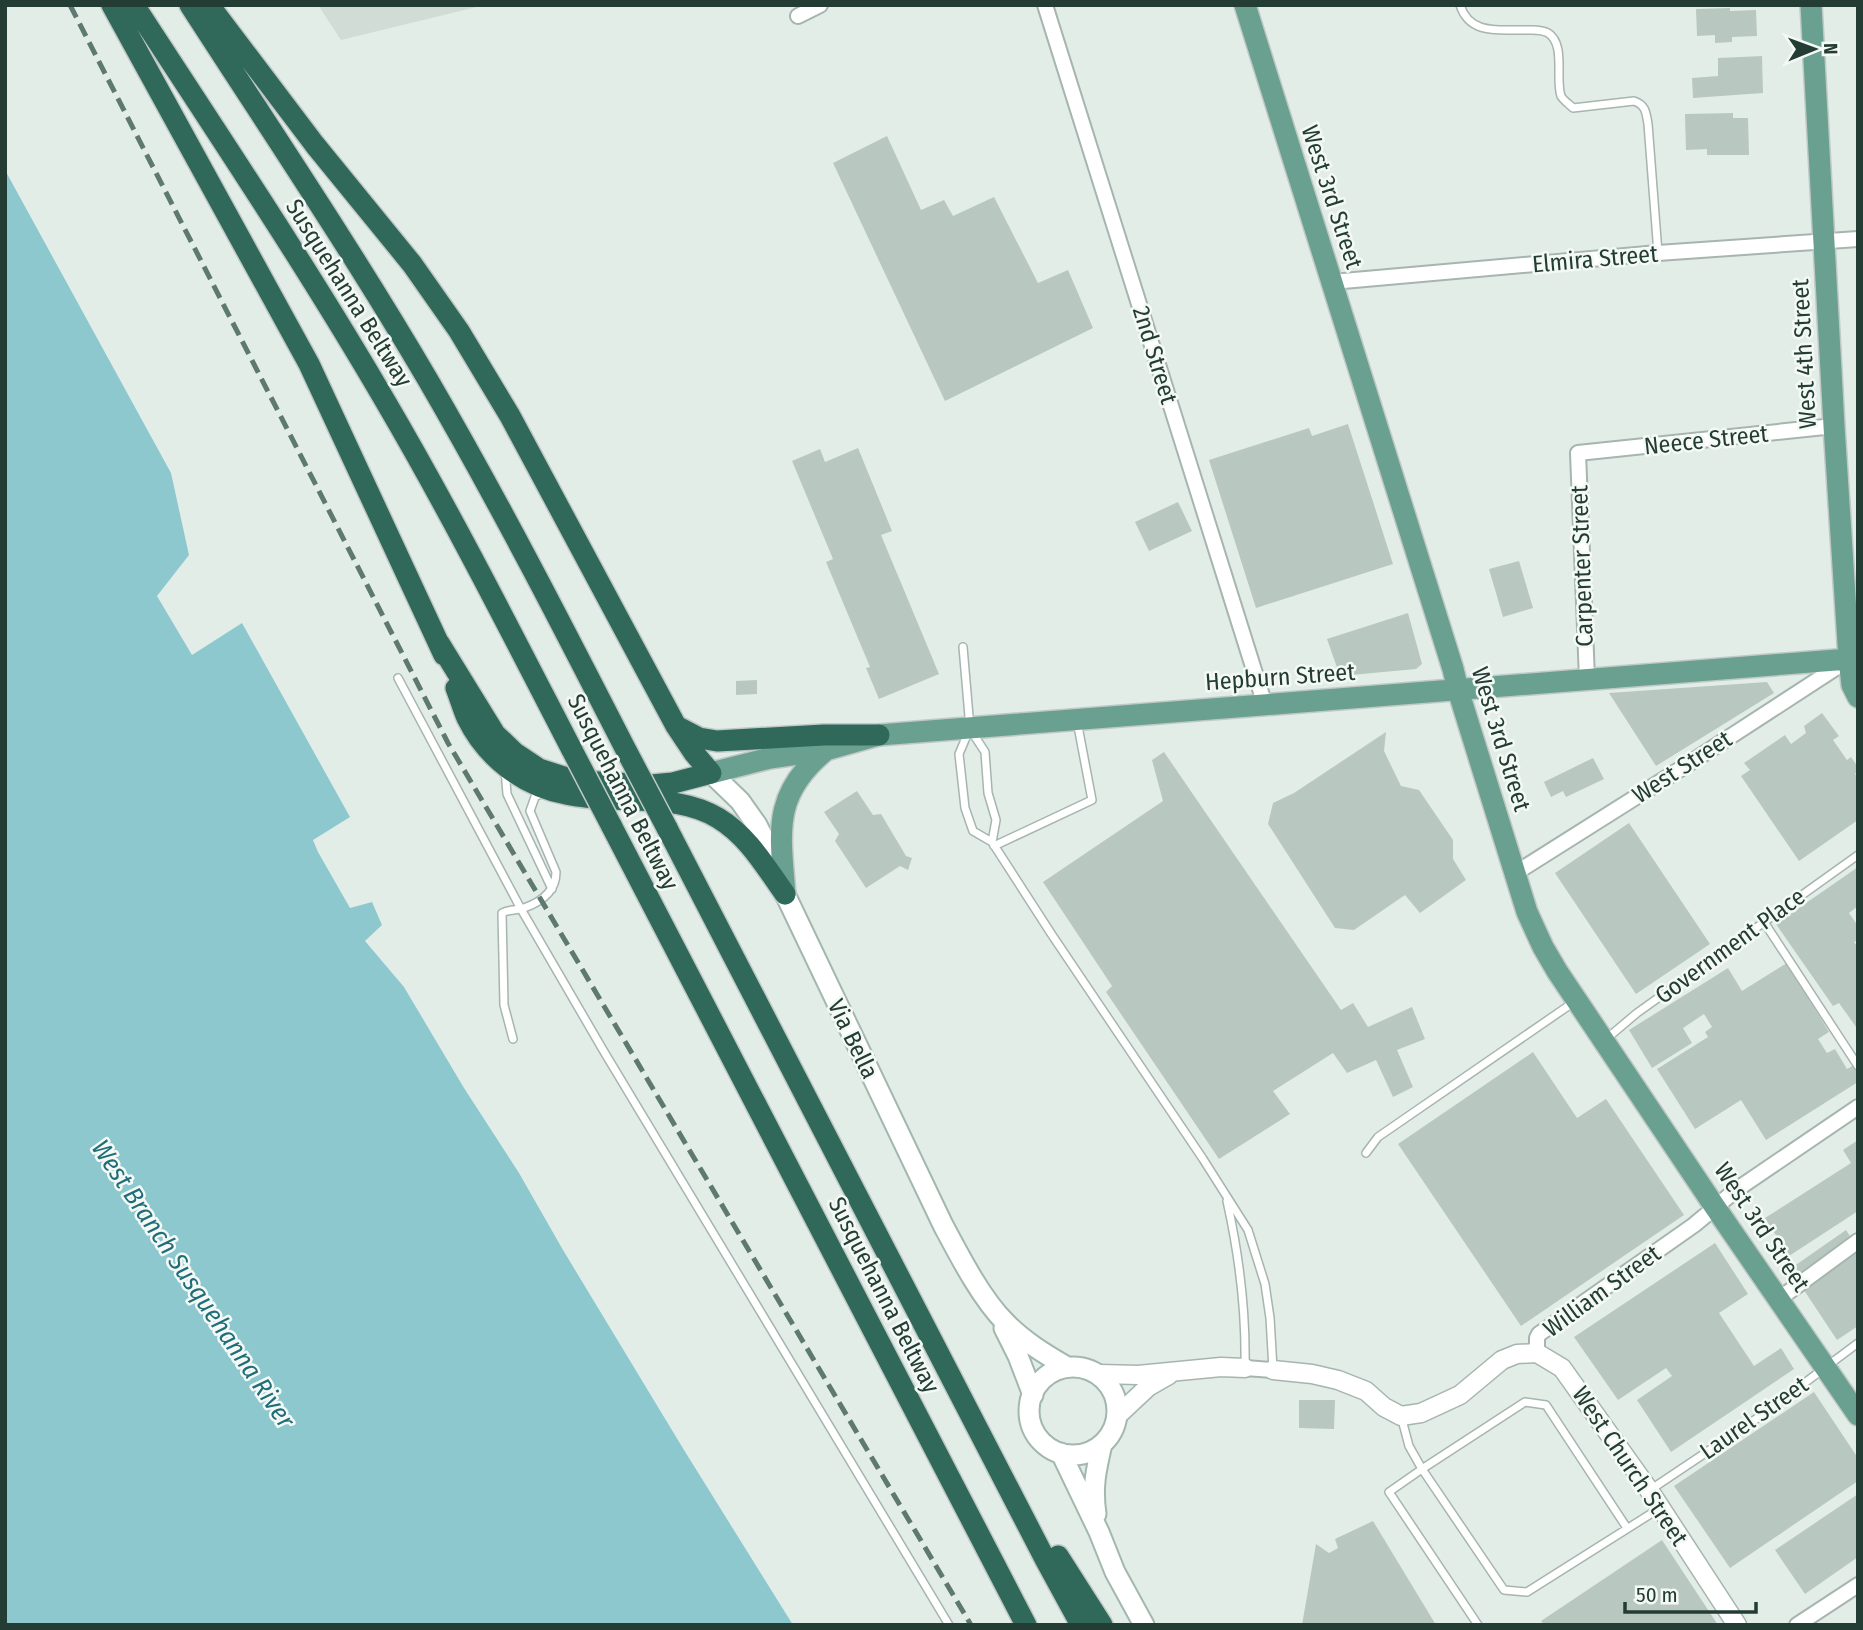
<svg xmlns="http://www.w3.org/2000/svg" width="1863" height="1630" viewBox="0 0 1863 1630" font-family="'Fira Sans Condensed',sans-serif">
<rect width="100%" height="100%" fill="#e3ede8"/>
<path fill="#d2dcd7" d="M 318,5 L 485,5 L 341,40 Z"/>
<path fill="#8ec8cf" d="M 5,170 L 171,473 L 189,555 L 157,596 L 192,655 L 242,623 L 350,817 L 313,840 L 318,852 L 350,908 L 372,902 L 382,925 L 365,941 L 404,987 L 464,1088 L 519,1173 L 563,1250 L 684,1450 L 793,1625 L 5,1625 Z"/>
<path fill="#b9c7c1" d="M 1730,8 L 1730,11 L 1756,10 L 1757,36 L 1732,37 L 1732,42 L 1715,43 L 1715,35 L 1697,36 L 1696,9 Z
M 1762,56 L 1763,93 L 1693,98 L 1692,78 L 1718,76 L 1718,58 Z
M 1733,113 L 1733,118 L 1748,118 L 1749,155 L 1707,155 L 1707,149 L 1686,150 L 1685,114 Z
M 887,136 L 921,210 L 944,200 L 953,216 L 994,197 L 1038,283 L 1068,270 L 1093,328 L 945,401 L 833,163 Z
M 1348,424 L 1393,564 L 1256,608 L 1209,460 L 1309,428 L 1312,436 Z
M 858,448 L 892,531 L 881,535 L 939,674 L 879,699 L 866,668 L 870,667 L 826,562 L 833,559 L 792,461 L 820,449 L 825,462 Z
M 1178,502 L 1192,531 L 1149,551 L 1135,522 Z
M 1519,561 L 1533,608 L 1503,617 L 1489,569 Z
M 1408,613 L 1422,664 L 1416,669 L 1340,676 L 1327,639 Z
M 757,680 L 757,694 L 736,695 L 736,681 Z
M 1767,682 L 1774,693 L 1656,766 L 1609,693 Z
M 1822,713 L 1839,736 L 1833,740 L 1847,760 L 1851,757 L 1858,767 L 1858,771 L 1855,774 L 1858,778 L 1858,820 L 1799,861 L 1741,776 L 1750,770 L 1744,763 L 1785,735 L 1791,744 L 1806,733 L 1804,726 Z
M 1386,732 L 1384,751 L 1401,786 L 1419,790 L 1453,840 L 1453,859 L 1466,880 L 1420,913 L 1405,895 L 1354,930 L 1335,928 L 1268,824 L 1273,803 L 1294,793 Z
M 1164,752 L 1341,1010 L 1353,1003 L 1368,1027 L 1412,1007 L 1425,1039 L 1397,1050 L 1413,1087 L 1393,1097 L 1376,1060 L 1347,1073 L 1333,1053 L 1273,1091 L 1290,1114 L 1219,1159 L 1106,992 L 1112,986 L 1043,882 L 1163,801 L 1152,760 Z
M 1593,758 L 1604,779 L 1566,797 L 1563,791 L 1551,797 L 1544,782 Z
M 857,791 L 873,815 L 881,814 L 906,856 L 912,858 L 908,870 L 900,866 L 866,888 L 835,841 L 839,834 L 824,812 Z
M 1629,823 L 1710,944 L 1636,994 L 1555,873 Z
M 1858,867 L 1858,906 L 1849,913 L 1858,926 L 1858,940 L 1854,942 L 1858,947 L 1858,1026 L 1856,1027 L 1839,1003 L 1833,1006 L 1776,924 Z
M 1787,963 L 1829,1032 L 1818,1039 L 1827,1053 L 1835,1049 L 1847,1069 L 1854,1065 L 1858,1071 L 1858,1082 L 1766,1140 L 1741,1100 L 1695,1129 L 1657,1069 L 1708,1037 L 1705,1032 L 1712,1027 L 1704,1014 L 1683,1028 L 1692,1043 L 1652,1068 L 1629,1030 L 1728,968 L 1742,991 Z
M 1533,1052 L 1577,1118 L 1606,1099 L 1684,1215 L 1521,1326 L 1398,1144 Z
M 1858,1140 L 1858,1211 L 1789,1256 L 1765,1218 L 1851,1163 L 1843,1150 Z
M 1846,1230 L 1858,1249 L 1858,1326 L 1837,1340 L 1790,1269 Z
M 1715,1243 L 1748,1294 L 1719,1313 L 1754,1366 L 1781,1348 L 1794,1369 L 1671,1452 L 1637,1400 L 1672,1376 L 1666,1368 L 1618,1400 L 1574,1337 Z
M 1814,1392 L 1858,1458 L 1858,1481 L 1730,1568 L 1674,1486 Z
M 1299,1400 L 1335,1400 L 1334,1429 L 1299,1428 Z
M 1858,1494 L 1858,1557 L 1805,1594 L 1775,1550 Z
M 1373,1521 L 1436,1625 L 1302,1625 L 1316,1544 L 1329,1553 L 1338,1548 L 1335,1539 Z
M 1662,1540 L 1718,1625 L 1544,1625 L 1541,1621 Z"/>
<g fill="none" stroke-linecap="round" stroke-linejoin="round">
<g stroke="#a6b5af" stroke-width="10">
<path id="service" d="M 1460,5 C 1470,36 1500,29 1526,30 C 1534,30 1541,29 1548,33 C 1566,44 1555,79 1561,96 C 1563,100 1569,104 1573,108 L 1634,101 C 1646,105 1646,113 1648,124 L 1658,253
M 963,647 L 970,728 L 959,754 L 965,808 L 973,831 L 992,842 L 1052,935 L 1203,1159 L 1248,1230 L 1265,1284 L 1270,1318 L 1273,1369
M 398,678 L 521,909 L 603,1050 L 949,1625
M 972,732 L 985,752 L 988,793 L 996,820 L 992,842
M 505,770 L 507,794 L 552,889
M 994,846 L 1092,800 L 1077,721
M 1764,922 L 1858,1066
M 513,1039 L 504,1005 L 502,913 C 509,909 516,911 524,908 C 541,902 556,891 556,872 L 530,811 L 535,797 L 544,791
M 1605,1040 L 1637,1013 L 1858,855
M 1366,1153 L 1378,1137 L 1574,1002
M 1227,1201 C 1239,1255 1246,1311 1245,1366
M 1401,1416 L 1409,1446 L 1422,1469 L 1389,1492 L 1478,1625
M 1650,1490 L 1759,1417 L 1858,1343
M 1627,1528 L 1546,1405 L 1525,1402 L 1422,1469 L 1504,1590 L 1527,1592 L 1660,1508"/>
</g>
<g stroke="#a6b5af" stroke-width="18">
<path id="minor" d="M 1045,5 L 1265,705
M 798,16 L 820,5
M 1332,282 L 1658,253 L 1858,239
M 1587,679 L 1578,453 L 1834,426
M 1514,874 L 1682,768 L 1845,662
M 1779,1299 L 1858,1241
M 1537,1353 L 1537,1338 L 1539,1334 L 1694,1225 L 1736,1190 L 1858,1107
M 1245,1368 L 1273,1370
M 1797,1625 L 1858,1585"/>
</g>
<g stroke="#a6b5af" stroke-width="21">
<path id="tertiary" d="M 1273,1370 L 1312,1374 L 1338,1380 L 1366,1391 L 1384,1407 L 1401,1416 L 1421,1413 L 1460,1395 L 1502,1360 L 1517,1354 L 1537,1353 L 1562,1368 L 1649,1490 L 1737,1625
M 1100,1374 L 1138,1375 L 1221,1367 L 1245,1368
M 1117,1416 L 1148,1387 L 1169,1375"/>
</g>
<g stroke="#a2b8af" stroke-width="23">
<path id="secondary" d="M 711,773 L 740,801 L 757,825 L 769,849 L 785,894 L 943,1225 C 959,1255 981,1298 1005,1322 C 1023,1341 1045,1354 1067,1367
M 1004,1328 L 1018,1356 L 1033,1395
M1029 1411a44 44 0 1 1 88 0a44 44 0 1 1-88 0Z
M 1061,1453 L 1099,1532 L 1115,1572 L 1144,1625
M 1096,1514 C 1092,1487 1096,1470 1102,1444"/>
</g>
<g stroke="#c1c9c6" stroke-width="24">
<path id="primary" d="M 1245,5 L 1453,669 L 1458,690 L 1527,912 L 1543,947 L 1557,971 L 1715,1207 L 1858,1415
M 1811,5 L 1834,426 L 1849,659 L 1852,685 L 1858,697
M 711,773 L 770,758 L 826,750 L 879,735 L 1849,659
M 785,894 C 780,831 772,794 826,750"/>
</g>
<g stroke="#c1c9c6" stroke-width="24">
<path id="motorway" d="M 112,5 L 309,364 L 444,655
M 134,5 C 219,136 306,265 384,399 C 451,513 511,632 572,750
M 190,5 C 270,129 353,252 428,380 C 499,502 563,627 627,752
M 209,5 L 315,145 L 412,264 L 459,331 L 510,416 L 676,726 L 694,753 L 711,773 L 673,783 L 651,785 L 582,781 L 567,778 L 539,769 L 515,753 L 495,734 L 439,643
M 456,688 C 460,698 463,709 467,718 C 486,757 523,786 566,794 C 588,799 612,799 635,800 C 664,801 693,803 718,818 C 748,836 765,866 785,894
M 678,727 L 699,738 L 717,741 L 824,735 L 879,735
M 611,825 L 1026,1625
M 667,828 L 1045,1559 L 1081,1625
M 1058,1556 L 1102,1625"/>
</g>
<use href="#service" stroke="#fff" stroke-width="7"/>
<use href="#minor" stroke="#fff" stroke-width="14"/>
<use href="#tertiary" stroke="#fff" stroke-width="18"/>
<use href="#secondary" stroke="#fff" stroke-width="19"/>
<use href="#primary" stroke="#6aa090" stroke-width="21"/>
<use href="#motorway" stroke="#30695a" stroke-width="21"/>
<path stroke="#5e7970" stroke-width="5" stroke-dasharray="14 7" stroke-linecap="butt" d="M 70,5 L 448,743 L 971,1625"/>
<g stroke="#c1c9c6" stroke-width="24" stroke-linecap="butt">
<path id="motorway-bridge" d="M 572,750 L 611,825
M 627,752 L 667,828"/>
</g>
<use href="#motorway-bridge" stroke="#30695a" stroke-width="21"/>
</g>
<g text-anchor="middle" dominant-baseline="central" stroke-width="5" stroke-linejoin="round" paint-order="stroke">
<g font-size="24" fill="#233d35" stroke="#f4f9f6">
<text transform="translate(1332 197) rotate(72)">West 3rd Street</text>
<text transform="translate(1595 259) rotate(-5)">Elmira Street</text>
<text transform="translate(349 293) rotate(58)">Susquehanna Beltway</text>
<text transform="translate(1804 354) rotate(-93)">West 4th Street</text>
<text transform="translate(1155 355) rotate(73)">2nd Street</text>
<text transform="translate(1706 440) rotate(-6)">Neece Street</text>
<text transform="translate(1582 566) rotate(-92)">Carpenter Street</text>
<text transform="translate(1280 677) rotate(-4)">Hepburn Street</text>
<text transform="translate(1501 739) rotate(73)">West 3rd Street</text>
<text transform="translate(1682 767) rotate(-33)">West Street</text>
<text transform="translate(623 792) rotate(63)">Susquehanna Beltway</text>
<text transform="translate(1730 946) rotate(-36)">Government Place</text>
<text transform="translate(853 1039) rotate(64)">Via Bella</text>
<text transform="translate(1762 1227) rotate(56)">West 3rd Street</text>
<text transform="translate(1602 1291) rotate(-36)">William Street</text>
<text transform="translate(884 1295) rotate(63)">Susquehanna Beltway</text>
<text transform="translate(1754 1418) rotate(-35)">Laurel Street</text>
<text transform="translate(1630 1466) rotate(56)">West Church Street</text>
</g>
<g font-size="26" font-style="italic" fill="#1f6d78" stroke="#f4f9f6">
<text transform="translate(193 1284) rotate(56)">West Branch Susquehanna River</text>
</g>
</g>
<rect width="1863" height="1630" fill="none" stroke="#233d35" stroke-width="14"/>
<g transform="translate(1814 49) rotate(89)" stroke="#f4f9f6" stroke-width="5" paint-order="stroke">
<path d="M0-5L12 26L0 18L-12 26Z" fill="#233d35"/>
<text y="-10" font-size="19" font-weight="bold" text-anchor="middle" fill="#233d35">N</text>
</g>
<path d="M1625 1602v10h131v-10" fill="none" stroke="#233d35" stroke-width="3.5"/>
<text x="1636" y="1602" font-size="21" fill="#233d35" stroke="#f4f9f6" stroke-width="5" paint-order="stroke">50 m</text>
</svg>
